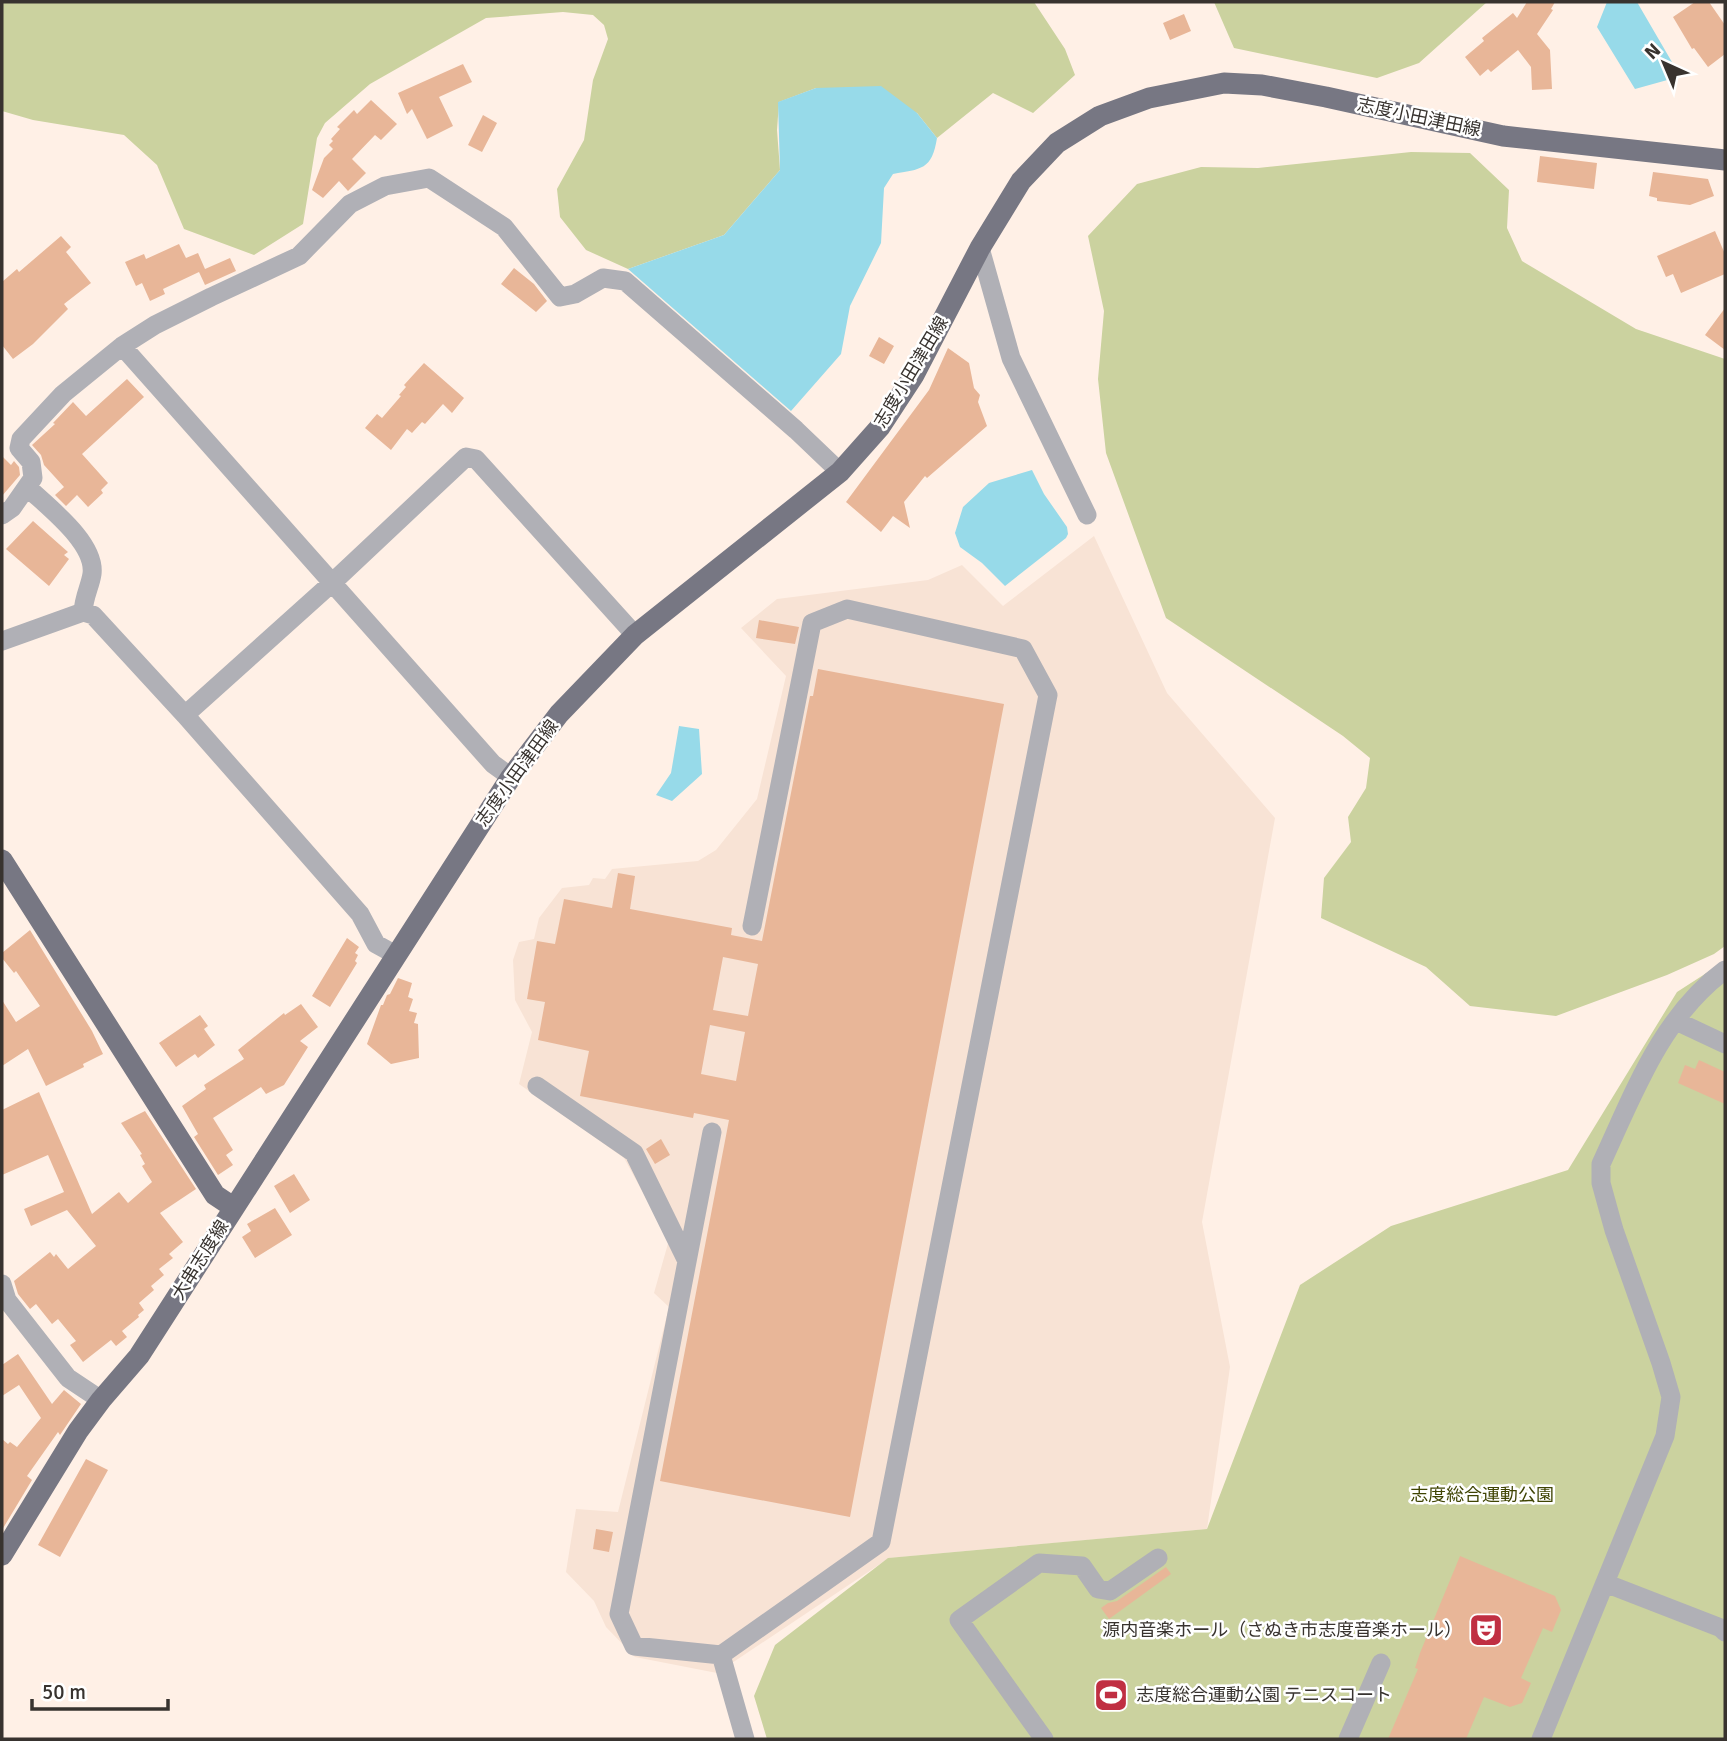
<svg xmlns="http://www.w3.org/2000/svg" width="1727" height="1741" viewBox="0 0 1727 1741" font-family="Signika,'Noto Sans JP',sans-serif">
<rect width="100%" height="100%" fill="#fff0e6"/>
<path fill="#f8e3d5" d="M 1094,536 L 1167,693 L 1275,818 L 1202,1222 L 1230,1367 L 1207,1529 L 889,1558 L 717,1673 L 635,1657 L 606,1627 L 594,1601 L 566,1572 L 576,1509 L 618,1512 L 669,1307 L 654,1293 L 669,1240 L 624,1158 L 519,1084 L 532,1032 L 515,1000 L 513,960 L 519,942 L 534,939 L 539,918 L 562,888 L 589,885 L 593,878 L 605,879 L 612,869 L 698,861 L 716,850 L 757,799 L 786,676 L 741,628 L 777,599 L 928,580 L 962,565 L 1003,606 Z"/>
<path fill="#cbd29f" d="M 2,2 L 1034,2 L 1065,49 L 1075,75 L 1033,113 L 993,93 L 937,138 L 917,113 L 816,88 L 779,102 L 777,130 L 780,170 L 724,235 L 628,269 L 586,250 L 560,217 L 557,189 L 584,140 L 593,80 L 608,39 L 604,25 L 593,15 L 563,12 L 486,18 L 370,84 L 325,123 L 317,138 L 303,224 L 254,255 L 184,229 L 157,165 L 124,135 L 33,120 L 2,111 Z
M 1214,2 L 1487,2 L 1419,63 L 1377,78 L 1234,48 Z
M 1411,152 L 1470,153 L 1509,190 L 1507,228 L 1522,261 L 1636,329 L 1725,359 L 1725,946 L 1714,954 L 1667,975 L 1556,1016 L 1470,1006 L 1426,967 L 1321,918 L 1324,878 L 1351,842 L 1348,817 L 1366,788 L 1370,758 L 1343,736 L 1166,618 L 1106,453 L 1098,379 L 1104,311 L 1088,236 L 1137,184 L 1201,167 L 1258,168 Z
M 1725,961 L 1725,1739 L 767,1739 L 754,1696 L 775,1645 L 888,1558 L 1207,1529 L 1300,1285 L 1391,1226 L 1568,1170 L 1677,992 Z"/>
<path fill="#97dae9" d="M 1607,2 L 1637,2 L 1676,69 L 1671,79 L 1635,89 L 1597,27 Z
M 881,86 L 917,113 L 937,138 C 932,170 921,169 893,174 L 884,188 L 881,243 L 850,306 L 841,354 L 791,411 L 628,269 L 724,235 L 780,170 L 778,102 L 816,88 Z
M 1032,470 L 1044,494 L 1067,527 L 1068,534 L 1066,538 L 1005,586 L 982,563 L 960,547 L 955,533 L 963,507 L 989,483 Z
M 679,726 L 699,729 L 702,774 L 672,801 L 656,795 L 671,773 Z"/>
<path fill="#e8b698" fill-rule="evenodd" d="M 1527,2 L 1555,2 L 1551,9 L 1553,10 L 1537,34 L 1550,50 L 1552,89 L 1532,90 L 1531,67 L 1518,50 L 1491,72 L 1488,69 L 1480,76 L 1465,57 L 1484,41 L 1482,38 L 1513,13 L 1517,18 Z
M 1695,2 L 1709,2 L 1725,25 L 1725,54 L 1708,67 L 1694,48 L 1692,49 L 1673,17 Z
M 1184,14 L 1191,31 L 1170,40 L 1163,23 Z
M 463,64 L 472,82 L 439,97 L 453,126 L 427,139 L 412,109 L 407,114 L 398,93 Z
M 371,100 L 397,124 L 381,140 L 375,135 L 352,159 L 366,173 L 348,191 L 339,181 L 323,198 L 312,190 L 324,158 L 333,149 L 329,145 L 333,141 L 331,139 L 340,129 L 337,127 L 354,110 L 357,114 Z
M 483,115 L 497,123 L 482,152 L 468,145 Z
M 1540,156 L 1597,163 L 1594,189 L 1537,182 Z
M 1653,172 L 1708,179 L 1714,196 L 1690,205 L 1657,201 L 1657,198 L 1649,196 Z
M 1715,231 L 1725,254 L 1725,274 L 1681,293 L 1673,274 L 1666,277 L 1657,256 Z
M 61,236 L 71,247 L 66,252 L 91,283 L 64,304 L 68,309 L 33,344 L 13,359 L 2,345 L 2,282 L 17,269 L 19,272 Z
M 179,244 L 186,258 L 198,253 L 205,269 L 230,258 L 236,271 L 205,285 L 199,272 L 163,289 L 165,294 L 150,301 L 142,283 L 136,286 L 125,262 L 144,254 L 146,259 Z
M 514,268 L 534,284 L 547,301 L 536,312 L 501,284 Z
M 1725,308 L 1725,350 L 1705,335 Z
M 879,337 L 894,346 L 884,364 L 869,356 Z
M 948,348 L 969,363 L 974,388 L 980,395 L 978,402 L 987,426 L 927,478 L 925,476 L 904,502 L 910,528 L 893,516 L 881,532 L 846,502 L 929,390 Z
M 424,363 L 464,398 L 452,413 L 443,404 L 425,424 L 422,422 L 412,433 L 407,429 L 391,450 L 365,428 L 377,414 L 382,418 L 401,396 L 399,395 L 406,387 L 404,385 Z
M 127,379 L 144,397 L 82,454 L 108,483 L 101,490 L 103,493 L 88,507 L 77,495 L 66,506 L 55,495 L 64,487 L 44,465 L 41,455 L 32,445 L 55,424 L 53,423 L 73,402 L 86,416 Z
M 2,456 L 11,465 L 14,461 L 19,467 L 20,475 L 2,496 Z
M 33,521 L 68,552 L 64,555 L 69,559 L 49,586 L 6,549 Z
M 759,620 L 799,627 L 795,644 L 756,638 Z
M 818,669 L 1004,704 L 850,1517 L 660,1481 L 729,1120 L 694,1113 L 693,1118 L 580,1096 L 589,1051 L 538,1040 L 545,1002 L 527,999 L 537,941 L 555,944 L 564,899 L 612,908 L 618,873 L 635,876 L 630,909 L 732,928 L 731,935 L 762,941 L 810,696 L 813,696 ZM 723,957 L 758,964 L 748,1016 L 713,1010 ZM 710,1025 L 745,1032 L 736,1081 L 701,1074 Z
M 30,930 L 92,1031 L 103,1054 L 83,1064 L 84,1067 L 46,1086 L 28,1049 L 2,1066 L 2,1000 L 16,1022 L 40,1006 L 16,971 L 14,973 L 2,958 L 2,953 Z
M 347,938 L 359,947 L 355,953 L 358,955 L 355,961 L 357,963 L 330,1007 L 312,996 Z
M 398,978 L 412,983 L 408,997 L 413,999 L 409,1011 L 417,1013 L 414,1023 L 418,1024 L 419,1058 L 391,1064 L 367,1044 L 381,1005 L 383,1005 L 387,995 L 390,994 Z
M 301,1004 L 318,1027 L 300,1041 L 308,1047 L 284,1085 L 266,1094 L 261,1087 L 213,1118 L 233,1150 L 226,1155 L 233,1165 L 218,1175 L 194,1137 L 198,1134 L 182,1106 L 206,1089 L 204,1085 L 244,1059 L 238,1050 L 284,1013 L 285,1015 Z
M 200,1015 L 208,1026 L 204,1029 L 215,1045 L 198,1058 L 195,1054 L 176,1067 L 159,1043 Z
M 1699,1060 L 1725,1072 L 1725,1104 L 1678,1083 L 1685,1065 L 1695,1069 Z
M 39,1092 L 92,1214 L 119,1192 L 128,1203 L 152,1182 L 142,1166 L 145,1164 L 140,1155 L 142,1154 L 121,1123 L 145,1111 L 196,1189 L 160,1213 L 183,1242 L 169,1254 L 173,1258 L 159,1269 L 164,1275 L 151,1286 L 154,1290 L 139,1303 L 144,1310 L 138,1315 L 139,1317 L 122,1331 L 127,1337 L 116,1346 L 111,1340 L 83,1362 L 70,1345 L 76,1341 L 58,1319 L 52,1324 L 36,1304 L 30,1309 L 18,1294 L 14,1281 L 50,1252 L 54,1257 L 56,1254 L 68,1269 L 96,1246 L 67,1210 L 31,1226 L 24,1209 L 64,1192 L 48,1155 L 2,1175 L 2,1110 Z
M 661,1139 L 670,1155 L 655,1164 L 646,1149 Z
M 294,1174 L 310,1200 L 290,1213 L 274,1186 Z
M 275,1208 L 292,1235 L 255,1258 L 242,1237 L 251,1231 L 247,1224 Z
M 18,1354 L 52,1404 L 64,1390 L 81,1404 L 60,1435 L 58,1432 L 27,1476 L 32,1480 L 2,1530 L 2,1439 L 8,1444 L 10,1442 L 17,1447 L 41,1418 L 19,1385 L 2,1396 L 2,1365 Z
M 86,1459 L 108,1470 L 60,1557 L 38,1545 Z
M 596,1529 L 613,1532 L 609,1552 L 593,1549 Z
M 1460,1556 L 1555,1596 L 1561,1610 L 1552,1632 L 1543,1628 L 1521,1678 L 1531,1683 L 1522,1703 L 1510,1707 L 1484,1697 L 1466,1739 L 1388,1739 L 1418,1669 L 1415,1668 L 1420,1653 Z
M 1166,1567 L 1171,1574 L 1109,1619 L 1101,1608 L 1108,1603 L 1117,1601 Z"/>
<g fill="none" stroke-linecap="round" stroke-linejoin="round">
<path stroke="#b0b0b6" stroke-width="19" d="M 980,248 L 1011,358 L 1087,515
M 122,346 L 493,764 L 511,777
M 2,515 L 12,508 L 33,478 L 31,462 L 19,448 L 21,439 L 63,394 L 122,346 L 155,325 L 211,297 L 299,256 L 350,204 L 385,186 L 429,178 L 504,227 L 560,297 L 575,294 L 603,278 L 625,281 L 796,430 L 840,472
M 83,612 L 93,615 L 185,715 L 360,914 L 376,944 L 396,955
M 2,641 L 83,612 C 84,596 90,587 92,574 C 96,543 48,507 27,487
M 185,715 L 333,582 L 466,457 L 476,459 L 635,635
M 1676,1021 L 1725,1044
M 537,1086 L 634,1153 L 687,1261
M 712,1132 L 619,1614 L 634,1646 L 721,1655 L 881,1542 L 1048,695 L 1023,649 L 847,609 L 812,623 L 752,926
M 2,1284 L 7,1300 L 68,1378 L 101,1400
M 1605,1583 L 1721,1628 L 1725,1632
M 721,1655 L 745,1739
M 1044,1739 L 959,1620 L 1039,1563 L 1082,1566 L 1098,1589 L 1110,1591 L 1158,1558
M 1348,1739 L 1381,1663
M 1541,1739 L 1665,1436 L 1671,1397 L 1661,1363 L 1614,1230 L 1601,1183 L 1601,1164 C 1633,1095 1661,1017 1725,970"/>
<path stroke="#777783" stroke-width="21" d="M 2,860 L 215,1195 L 233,1207
M 2,1555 L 78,1431 L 101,1400 L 139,1356 L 511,777 L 559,714 L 635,635 L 840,472 L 880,427 L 914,375 L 980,248 L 1021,181 L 1057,143 L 1100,116 L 1149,98 L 1224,83 L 1262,85 L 1326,97 L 1503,136 L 1725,160"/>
</g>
<defs>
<g id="theatre-square" transform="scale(1.75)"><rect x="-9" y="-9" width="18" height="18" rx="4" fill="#c02f42" stroke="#fff"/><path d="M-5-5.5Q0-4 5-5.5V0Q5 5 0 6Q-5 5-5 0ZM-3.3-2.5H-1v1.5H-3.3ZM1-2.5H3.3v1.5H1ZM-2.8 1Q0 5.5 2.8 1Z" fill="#fff"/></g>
<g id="stadium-square" transform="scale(1.75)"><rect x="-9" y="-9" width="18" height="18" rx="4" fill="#c02f42" stroke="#fff"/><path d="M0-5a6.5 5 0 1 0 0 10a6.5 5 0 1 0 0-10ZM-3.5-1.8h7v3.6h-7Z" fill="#fff"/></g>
</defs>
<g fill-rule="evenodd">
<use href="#theatre-square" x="1486" y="1630"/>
<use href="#stadium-square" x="1111" y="1695"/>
</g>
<g text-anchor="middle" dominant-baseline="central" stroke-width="5" stroke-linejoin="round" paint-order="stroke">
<g font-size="18" fill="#38332f" stroke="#fff">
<text transform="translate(1419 117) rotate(12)">志度小田津田線</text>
<text transform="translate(911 372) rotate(-59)">志度小田津田線</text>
<text transform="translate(517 773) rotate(-54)">志度小田津田線</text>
<text transform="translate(200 1260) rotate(-58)">大串志度線</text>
</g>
<g font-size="18" fill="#3f4403" stroke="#fff">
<text x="1482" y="1495">志度総合運動公園</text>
</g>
<g font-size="18" fill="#38332f" stroke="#fff" text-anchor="end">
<text x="1462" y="1630">源内音楽ホール（さぬき市志度音楽ホール）</text>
<text x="1136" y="1695" text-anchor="start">志度総合運動公園 テニスコート</text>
</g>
</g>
<rect width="1727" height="1741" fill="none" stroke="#38332f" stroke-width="7"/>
<g transform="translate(1664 63) rotate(316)" stroke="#ffffff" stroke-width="5" paint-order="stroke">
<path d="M0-5L12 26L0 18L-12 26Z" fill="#38332f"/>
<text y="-10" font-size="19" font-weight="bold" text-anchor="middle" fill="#38332f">N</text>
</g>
<path d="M32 1699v10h136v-10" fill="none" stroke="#38332f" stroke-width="3.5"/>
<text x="42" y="1699" font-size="21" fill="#38332f" stroke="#ffffff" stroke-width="5" paint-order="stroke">50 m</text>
</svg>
